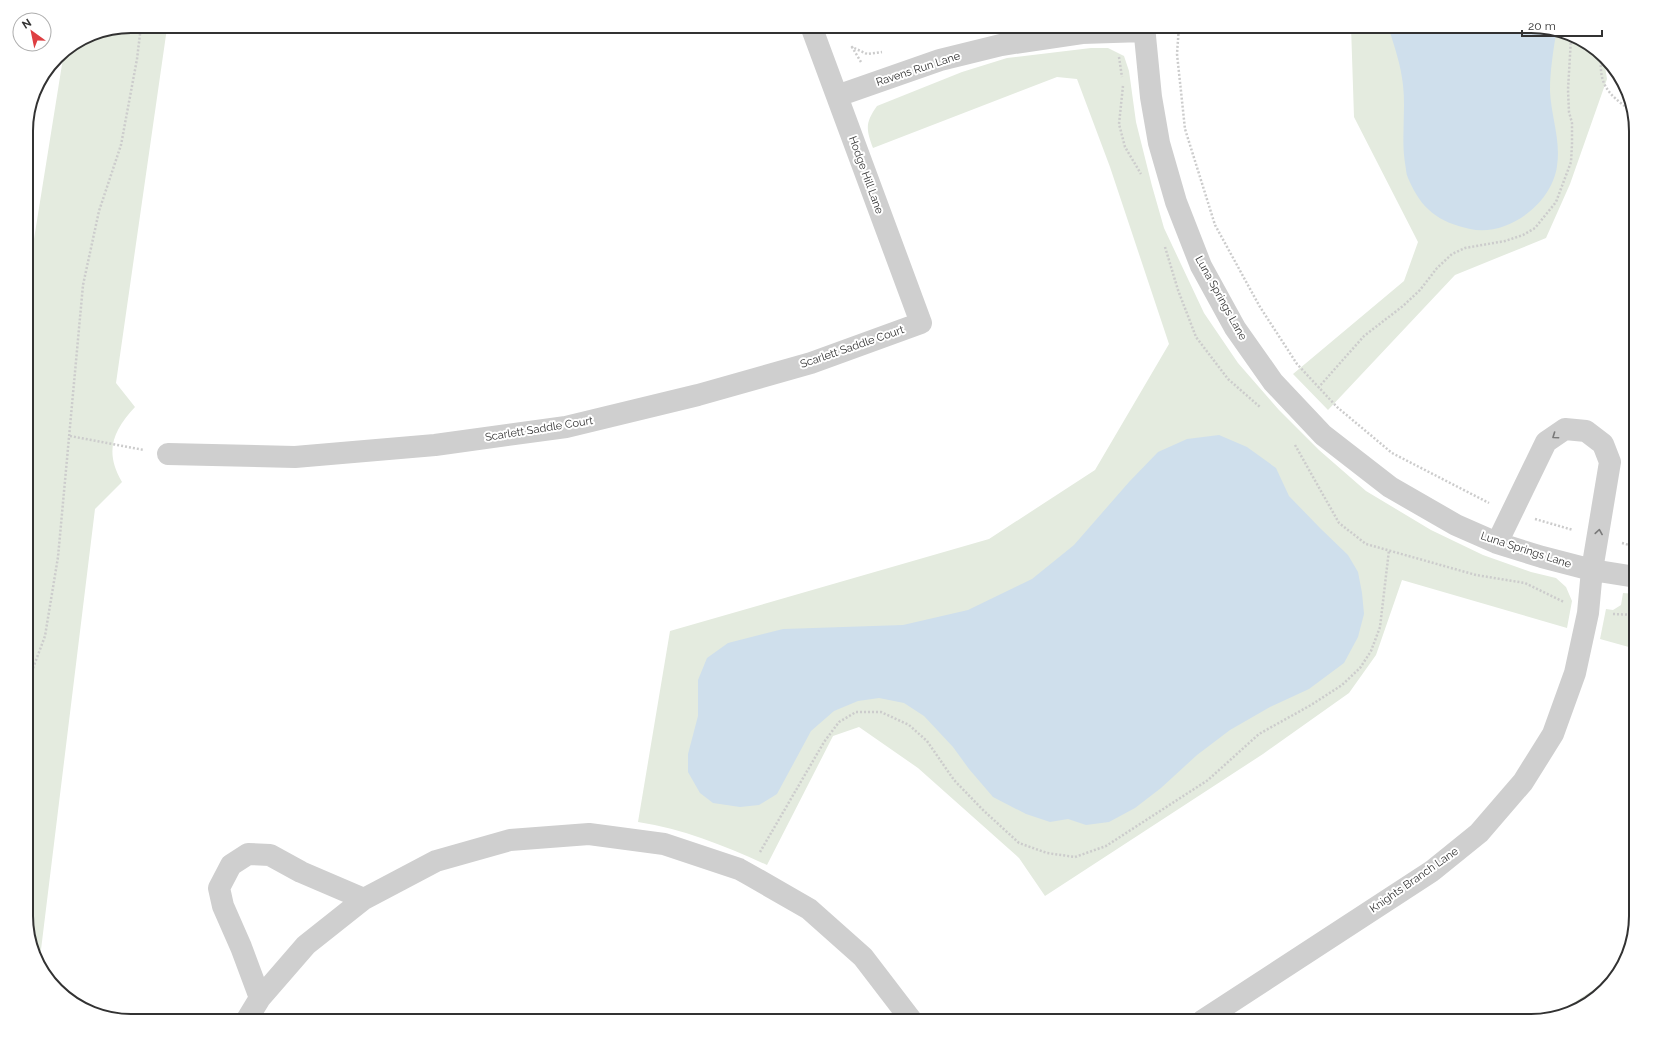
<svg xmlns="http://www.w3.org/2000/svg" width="1662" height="1047" viewBox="0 0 1662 1047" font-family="Raleway,sans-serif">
<rect width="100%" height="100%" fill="#fff"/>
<path fill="#e4ebdf" d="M 131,26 L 171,26 L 167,28 L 116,383 L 135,407 C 113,431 104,451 122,482 L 95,509 L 39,966 L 26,923 L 26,289 L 64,52 L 91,34 Z
M 1351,26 L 1531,26 L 1589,44 L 1604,60 L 1607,79 L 1570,184 L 1546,238 L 1455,275 L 1328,410 L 1293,374 L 1404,281 L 1418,242 L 1354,117 Z
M 1091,48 L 1108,48 L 1124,56 L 1129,71 L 1136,122 L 1152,186 L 1164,228 L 1204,313 L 1238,363 L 1279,410 L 1319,450 L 1366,491 L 1431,530 L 1483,555 L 1531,572 L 1556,578 L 1566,587 L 1572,601 L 1567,628 L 1402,580 L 1376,655 L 1349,693 L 1263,754 L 1045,896 L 1019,858 L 918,768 L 859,727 L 833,736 L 767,865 C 725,846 684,829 638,822 L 670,631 L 989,539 L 1095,470 L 1169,344 L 1110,167 L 1077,79 L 1057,77 L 873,148 C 866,129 865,123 877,106 L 962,72 L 1007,58 Z
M 1623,593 L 1636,594 L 1636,649 L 1600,639 L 1606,609 L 1613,610 L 1621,605 Z
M 1619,973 L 1583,1007 L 1555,1015 Z"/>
<path fill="#cfdfec" d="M 1388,26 L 1531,26 L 1556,34 C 1553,52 1550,72 1550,91 C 1551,116 1561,140 1557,166 C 1552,204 1507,237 1470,229 C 1438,222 1421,209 1408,178 C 1406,174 1406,168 1405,163 C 1401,137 1406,111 1403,85 C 1401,65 1394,45 1388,26 Z
M 1219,435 L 1247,447 L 1276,468 L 1289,496 L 1321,529 L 1348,555 L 1358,572 L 1362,593 L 1364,614 L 1358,637 L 1344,663 L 1309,689 L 1270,707 L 1230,730 L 1197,755 L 1161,788 L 1135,808 L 1109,822 L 1086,825 L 1068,819 L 1050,822 L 1026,814 L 993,797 L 969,769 L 953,747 L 924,716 L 904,703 L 879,698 L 858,701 L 834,711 L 811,731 L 777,794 L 759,805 L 740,807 L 713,803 L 700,793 L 688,772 L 688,754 L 698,716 L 698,680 L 707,658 L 728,643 L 783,629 L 903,625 L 968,610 L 1032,579 L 1074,545 L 1129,482 L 1158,452 L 1187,439 Z"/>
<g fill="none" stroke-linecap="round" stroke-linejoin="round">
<path stroke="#ccc" stroke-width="2.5" stroke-dasharray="2 2" stroke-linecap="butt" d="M 1179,26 L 1177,54 L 1185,129 L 1215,225 L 1260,307 L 1297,364 L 1337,407 L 1392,453 L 1489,503
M 949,30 L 960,26
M 1119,57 L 1122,77
M 1601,57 C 1599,85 1608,94 1630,110
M 861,62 L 852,47 L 867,54 L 882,52
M 1123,86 L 1119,124 L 1125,147 L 1141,174
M 1165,247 L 1178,290 L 1196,337 L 1228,379 L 1260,407
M 1318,388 L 1364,336 L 1403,306 L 1420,290 L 1437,268 L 1452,254 L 1465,248 L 1505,241 L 1523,235 L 1535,228 L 1556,202 L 1571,162 L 1572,144 L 1572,123 L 1569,112 L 1568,90 L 1571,38
M 70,436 L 144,450
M 1295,445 L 1339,523 L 1366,544 L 1476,575 L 1525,583 L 1564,602
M 1535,519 L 1573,530
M 1622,543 L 1636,547
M 1613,614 L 1636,615
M 26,687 L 45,636 L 58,557 L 83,285 L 99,211 L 121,145 L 137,59 L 141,26
M 760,852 L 824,742 L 839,722 L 856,712 L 881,712 L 909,725 L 927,741 L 954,780 L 983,810 L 1019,843 L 1047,853 L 1075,857 L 1106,846 L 1208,780 L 1259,734 L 1311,705 L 1342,685 L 1360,668 L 1371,651 L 1380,627 L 1389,550"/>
<path stroke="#cfcfcf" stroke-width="22" d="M 1144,26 L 1151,97 L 1159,143 L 1176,202 L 1201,266 L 1235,328 L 1273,382 L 1323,435 L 1390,487 L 1456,525 L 1497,543 L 1542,557 L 1592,570 L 1636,577
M 837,96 L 940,60 L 1001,45 L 1082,33 L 1144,31
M 168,454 L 295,457 L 435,445 L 566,427 L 698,395 L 811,363 L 921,323 L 811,26
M 260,998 L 241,947 L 223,906 L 219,888 L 231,865 L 248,854 L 270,855 L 301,872 L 364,899
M 246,1021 L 260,998 L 306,945 L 364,899 L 436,861 L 510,840 L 589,834 L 664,844 L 739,869 L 748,874 L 809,909 L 863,957 L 912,1021
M 1202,1021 L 1432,871 L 1479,833 L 1523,782 L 1553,734 L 1575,673 L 1588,613 L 1592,570 L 1610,462 L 1603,444 L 1586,431 L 1565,429 L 1546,442 L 1497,543"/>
</g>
<defs><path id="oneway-chevron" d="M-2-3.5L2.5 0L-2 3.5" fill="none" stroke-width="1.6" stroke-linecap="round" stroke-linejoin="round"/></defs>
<g stroke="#797979">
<use href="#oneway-chevron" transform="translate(1555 436) rotate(145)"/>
<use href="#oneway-chevron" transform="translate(1599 532) rotate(-81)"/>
</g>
<g text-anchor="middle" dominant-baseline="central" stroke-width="4" stroke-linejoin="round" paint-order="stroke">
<g font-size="11" fill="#323232" stroke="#fff">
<text transform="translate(918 69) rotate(-18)">Ravens Run Lane</text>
<text transform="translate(866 175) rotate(70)">Hodge Hill Lane</text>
<text transform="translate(1221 298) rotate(61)">Luna Springs Lane</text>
<text transform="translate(852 347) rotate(-19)">Scarlett Saddle Court</text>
<text transform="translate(539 429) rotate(-9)">Scarlett Saddle Court</text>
<text transform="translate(1526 550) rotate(18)">Luna Springs Lane</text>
<text transform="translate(1414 880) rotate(-35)">Knights Branch Lane</text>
</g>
</g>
<path d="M0 0H1662V1047H0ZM131 33H1531A98 98 0 0 1 1629 131V916A98 98 0 0 1 1531 1014H131A98 98 0 0 1 33 916V131A98 98 0 0 1 131 33Z" fill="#fff" fill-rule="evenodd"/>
<path fill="none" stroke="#323232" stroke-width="2" d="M131 33H1531A98 98 0 0 1 1629 131V916A98 98 0 0 1 1531 1014H131A98 98 0 0 1 33 916V131A98 98 0 0 1 131 33Z"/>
<g transform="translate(32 32) rotate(327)"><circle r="19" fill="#ffffff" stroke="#adadad"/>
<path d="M0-3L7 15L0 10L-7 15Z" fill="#de3f42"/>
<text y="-6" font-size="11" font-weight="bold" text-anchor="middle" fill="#323232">N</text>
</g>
<path d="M1522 30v6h80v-6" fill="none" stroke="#323232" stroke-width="2"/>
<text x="1528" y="30" font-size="12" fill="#323232" stroke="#ffffff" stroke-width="3" paint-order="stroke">20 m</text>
</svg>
